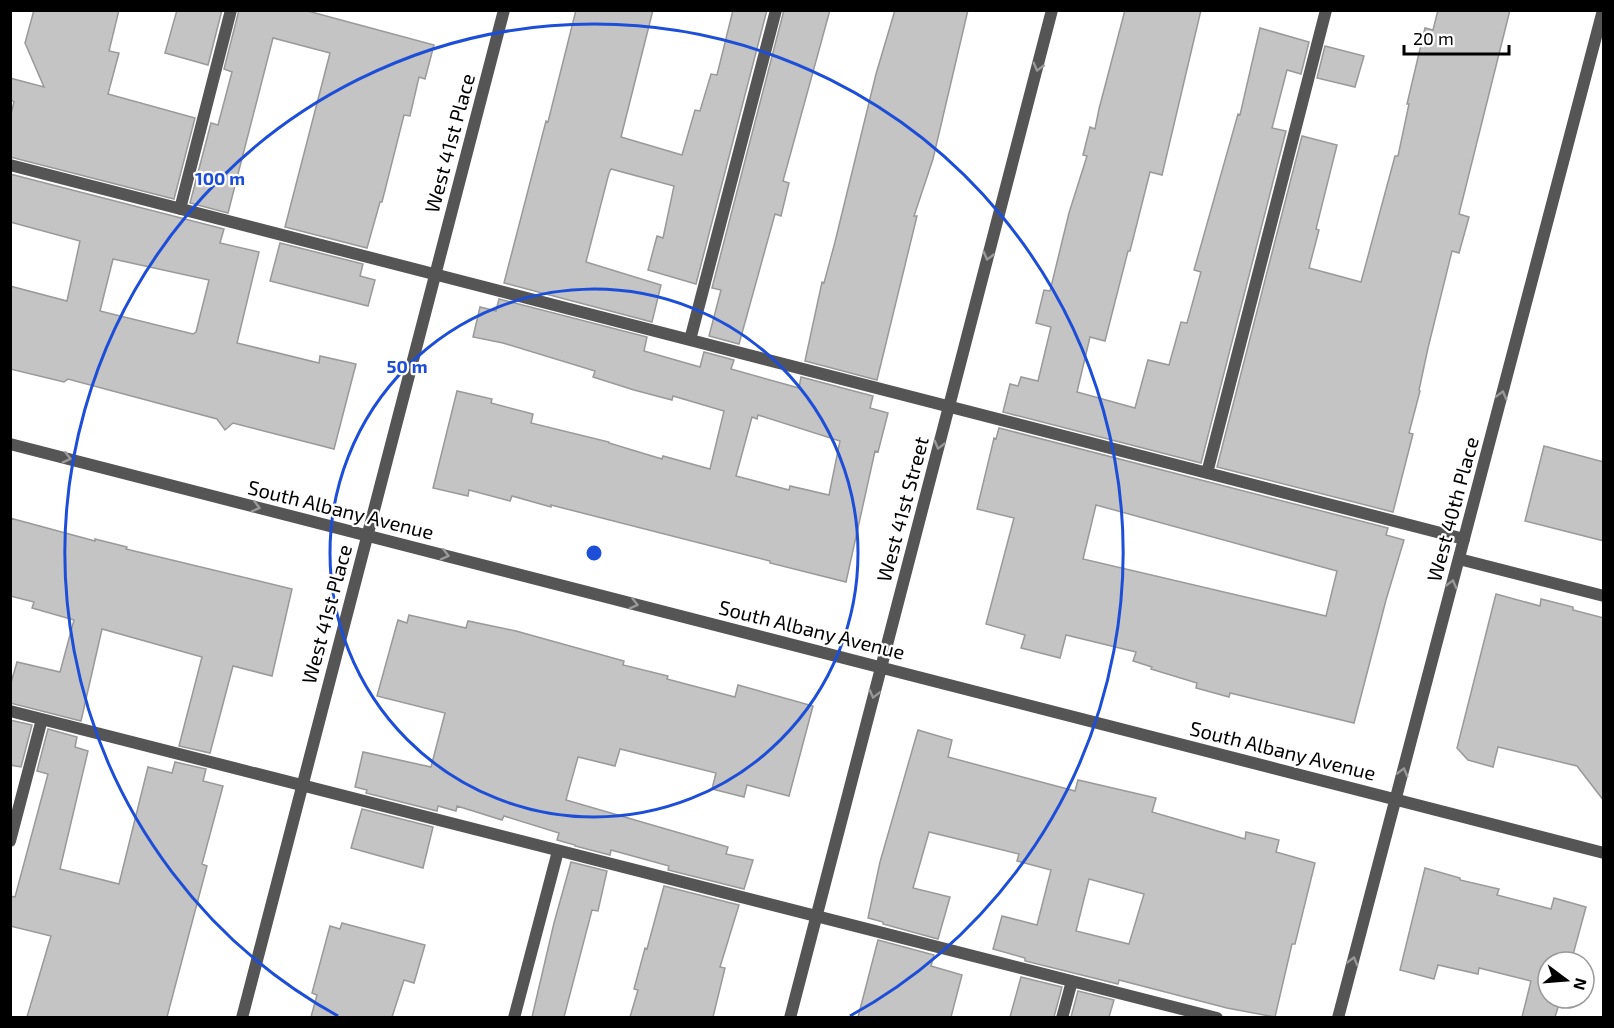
<svg xmlns="http://www.w3.org/2000/svg" width="1614" height="1028" viewBox="0 0 1614 1028" font-family="'Exo 2',sans-serif">
<rect width="100%" height="100%" fill="#fff"/>
<path fill="#c4c4c4" stroke="#999" stroke-width="1.5" fill-rule="evenodd" d="M 34,10 L 119,10 L 109,51 L 119,53 L 108,94 L 195,118 L 174,199 L 10,157 L 10,118 L 14,102 L 10,99 L 10,78 L 44,87 L 25,43 Z
M 177,10 L 222,10 L 208,65 L 165,53 Z
M 239,10 L 304,10 L 434,45 L 425,79 L 419,77 L 410,116 L 404,115 L 382,202 L 380,202 L 367,248 L 285,227 L 330,53 L 273,38 L 228,213 L 190,203 L 211,123 L 218,125 L 232,72 L 224,69 Z
M 576,10 L 653,10 L 621,137 L 682,155 L 695,110 L 700,111 L 711,74 L 717,75 L 733,10 L 767,10 L 696,284 L 648,270 L 657,236 L 663,238 L 674,186 L 611,169 L 609,173 L 586,262 L 661,285 L 652,322 L 504,283 L 546,121 L 548,122 Z
M 784,10 L 830,10 L 783,181 L 789,183 L 781,216 L 775,214 L 739,344 L 709,336 L 721,290 L 712,288 Z
M 895,10 L 968,10 L 933,159 L 914,216 L 917,216 L 877,380 L 805,361 L 822,282 L 824,283 L 835,242 L 876,74 Z
M 1125,10 L 1201,10 L 1162,175 L 1150,172 L 1130,251 L 1128,251 L 1105,341 L 1090,337 L 1077,392 L 1135,408 L 1148,360 L 1169,365 L 1181,322 L 1187,323 L 1201,272 L 1194,270 L 1238,114 L 1240,115 L 1260,28 L 1309,42 L 1301,74 L 1287,70 L 1272,128 L 1286,131 L 1201,463 L 1003,412 L 1010,384 L 1018,386 L 1021,377 L 1038,381 L 1051,327 L 1036,323 L 1044,290 L 1050,291 L 1069,213 L 1087,156 L 1083,155 L 1090,127 L 1095,129 L 1099,109 Z
M 1438,10 L 1510,10 L 1459,214 L 1469,217 L 1459,253 L 1452,251 L 1428,348 L 1419,390 L 1420,391 L 1409,433 L 1413,434 L 1393,512 L 1217,467 L 1302,136 L 1337,145 L 1316,229 L 1319,230 L 1309,268 L 1361,282 L 1395,156 L 1398,156 L 1409,104 L 1407,104 L 1425,28 L 1433,30 Z
M 1325,46 L 1364,56 L 1355,87 L 1317,78 Z
M 10,174 L 224,229 L 220,243 L 259,252 L 237,343 L 319,363 L 320,356 L 356,364 L 334,449 L 233,423 L 225,430 L 217,419 L 68,379 L 64,382 L 10,369 L 10,286 L 67,301 L 80,241 L 10,222 ZM 113,259 L 209,280 L 196,332 L 193,334 L 100,311 Z
M 280,243 L 363,264 L 360,276 L 375,280 L 368,306 L 270,281 Z
M 499,299 L 647,337 L 644,351 L 700,367 L 704,352 L 734,360 L 731,369 L 799,388 L 801,377 L 873,396 L 870,408 L 888,413 L 878,452 L 875,451 L 846,582 L 770,563 L 770,561 L 551,505 L 551,507 L 512,496 L 510,501 L 469,490 L 468,496 L 433,488 L 457,391 L 492,399 L 491,403 L 533,414 L 531,423 L 609,442 L 609,443 L 662,459 L 663,456 L 710,469 L 724,411 L 673,396 L 672,400 L 634,390 L 593,377 L 595,371 L 503,343 L 473,337 L 480,307 L 496,311 ZM 758,415 L 840,441 L 829,495 L 790,486 L 789,490 L 736,476 L 752,417 L 757,419 Z
M 999,428 L 1388,528 L 1386,535 L 1404,540 L 1386,600 L 1354,723 L 1230,693 L 1229,697 L 1196,688 L 1197,683 L 1151,669 L 1152,667 L 1133,661 L 1136,652 L 1066,635 L 1060,658 L 1021,648 L 1025,635 L 986,624 L 1014,518 L 977,509 L 994,438 L 996,439 ZM 1096,505 L 1337,571 L 1326,616 L 1083,559 Z
M 1544,446 L 1604,462 L 1604,541 L 1525,521 Z
M 10,518 L 95,541 L 95,539 L 127,547 L 126,549 L 292,589 L 272,676 L 233,666 L 210,753 L 179,746 L 202,657 L 102,629 L 81,721 L 10,703 L 10,686 L 17,662 L 60,672 L 74,620 L 32,608 L 34,602 L 10,596 Z
M 1496,594 L 1540,606 L 1541,599 L 1573,607 L 1573,610 L 1604,618 L 1604,801 L 1577,766 L 1498,747 L 1493,767 L 1468,760 L 1457,748 Z
M 409,615 L 466,628 L 468,621 L 516,631 L 624,661 L 623,665 L 668,676 L 667,679 L 735,697 L 738,685 L 813,706 L 789,796 L 747,785 L 744,797 L 712,789 L 716,773 L 620,749 L 615,766 L 578,757 L 566,800 L 728,847 L 726,854 L 753,860 L 744,889 L 668,870 L 669,866 L 611,850 L 610,855 L 575,846 L 575,845 L 557,840 L 559,833 L 504,816 L 502,820 L 457,806 L 456,811 L 438,806 L 437,811 L 366,793 L 367,790 L 355,787 L 363,752 L 431,767 L 445,713 L 377,696 L 398,620 L 407,623 Z
M 10,720 L 32,725 L 21,767 L 10,765 Z
M 48,729 L 77,737 L 75,747 L 88,751 L 60,869 L 119,884 L 148,767 L 172,773 L 175,762 L 206,769 L 203,781 L 223,786 L 202,864 L 207,866 L 167,1017 L 27,1017 L 51,936 L 10,926 L 10,896 L 15,897 L 48,774 L 37,771 Z
M 918,730 L 952,740 L 948,757 L 1075,791 L 1078,780 L 1156,798 L 1152,812 L 1245,839 L 1246,832 L 1279,840 L 1276,852 L 1315,863 L 1295,944 L 1292,944 L 1275,1017 L 1227,1008 L 1119,980 L 1118,984 L 1025,961 L 1025,958 L 993,949 L 1002,916 L 1037,925 L 1051,870 L 1017,861 L 1019,854 L 929,832 L 913,888 L 950,897 L 938,939 L 883,924 L 883,922 L 868,918 L 880,862 ZM 1089,879 L 1144,894 L 1129,944 L 1076,931 Z
M 362,809 L 433,827 L 423,868 L 351,848 Z
M 571,862 L 607,871 L 598,911 L 592,910 L 564,1017 L 532,1017 L 554,923 Z
M 1425,868 L 1460,878 L 1460,880 L 1499,889 L 1497,895 L 1551,909 L 1554,898 L 1586,907 L 1571,962 L 1548,962 L 1548,998 L 1561,998 L 1555,1017 L 1522,1017 L 1531,981 L 1479,968 L 1478,974 L 1438,965 L 1434,979 L 1400,970 Z
M 664,886 L 739,905 L 720,967 L 725,968 L 713,1017 L 630,1017 L 638,990 L 634,989 L 645,948 L 647,949 Z
M 342,923 L 425,945 L 414,983 L 404,980 L 392,1017 L 311,1017 L 317,995 L 312,993 L 330,926 L 340,929 Z
M 878,940 L 934,955 L 931,966 L 962,975 L 951,1017 L 858,1017 Z
M 1021,977 L 1062,987 L 1054,1017 L 1010,1017 Z
M 1078,991 L 1114,1000 L 1109,1017 L 1071,1017 Z"/>
<g fill="none" stroke-linecap="round" stroke-linejoin="round">
<path stroke="#555" stroke-width="12" d="M 10,165 L 1464,539
M 180,209 L 231,10
M 690,340 L 776,10
M 1207,473 L 1326,10
M 1459,559 L 1604,596
M 10,711 L 1217,1018
M 10,841 L 42,719
M 514,1018 L 558,851
M 1062,1018 L 1072,981"/>
<path stroke="#555" stroke-width="12" d="M 10,444 L 1604,853
M 242,1018 L 504,10
M 790,1018 L 1052,10
M 1338,1018 L 1603,10"/>
</g>
<defs><path id="oneway-chevron" d="M-2-3.5L2.5 0L-2 3.5" fill="none" stroke-width="1.6" stroke-linecap="round" stroke-linejoin="round" transform="scale(1.5)"/></defs>
<g stroke="#999">
<use href="#oneway-chevron" transform="translate(1038 67) rotate(105)"/>
<use href="#oneway-chevron" transform="translate(988 256) rotate(105)"/>
<use href="#oneway-chevron" transform="translate(1502 395) rotate(-75)"/>
<use href="#oneway-chevron" transform="translate(939 445) rotate(105)"/>
<use href="#oneway-chevron" transform="translate(67 458) rotate(14)"/>
<use href="#oneway-chevron" transform="translate(256 507) rotate(14)"/>
<use href="#oneway-chevron" transform="translate(445 555) rotate(14)"/>
<use href="#oneway-chevron" transform="translate(1452 584) rotate(-75)"/>
<use href="#oneway-chevron" transform="translate(634 604) rotate(14)"/>
<use href="#oneway-chevron" transform="translate(874 694) rotate(104)"/>
<use href="#oneway-chevron" transform="translate(1403 772) rotate(-75)"/>
<use href="#oneway-chevron" transform="translate(1353 961) rotate(-75)"/>
</g>
<g fill="none" stroke="#1d4ed8" stroke-width="3">
<circle cx="594" cy="553" r="264"/>
<path d="M338 1016A529 529 0 1 1 850 1016"/>
</g>
<g text-anchor="middle" dominant-baseline="central" stroke-width="4.5" stroke-linejoin="round" paint-order="stroke">
<g font-size="20" fill="#000" stroke="#fff">
<text transform="translate(449 143) rotate(-75)">West 41st Place</text>
<text transform="translate(341 509) rotate(14)">South Albany Avenue</text>
<text transform="translate(902 509) rotate(-75)">West 41st Street</text>
<text transform="translate(1452 509) rotate(-75)">West 40th Place</text>
<text transform="translate(326 614) rotate(-75)">West 41st Place</text>
<text transform="translate(812 629) rotate(14)">South Albany Avenue</text>
<text transform="translate(1283 750) rotate(14)">South Albany Avenue</text>
</g>
</g>
<circle cx="594" cy="553" r="9" fill="#1d4ed8" stroke="#fff" stroke-width="3"/>
<g font-size="18" text-anchor="middle" font-weight="bold" fill="#1d4ed8" stroke="#fff" stroke-width="4.5" stroke-linejoin="round" paint-order="stroke">
<text x="220" y="185">100 m</text>
<text x="407" y="373">50 m</text>
</g>
<rect width="1614" height="1028" fill="none" stroke="#000000" stroke-width="24"/>
<g transform="translate(1566 980) rotate(106)"><circle r="28" fill="#ffffff" stroke="#999999" stroke-width="1.5"/>
<path d="M0-4.5L10 22L0 15L-10 22Z" fill="#000000"/>
<text y="-9" font-size="16" font-weight="bold" text-anchor="middle" fill="#000000">N</text>
</g>
<path d="M1404 45v9h105v-9" fill="none" stroke="#000000" stroke-width="3"/>
<text x="1413" y="45" font-size="18" fill="#000000" stroke="#ffffff" stroke-width="4.5" paint-order="stroke">20 m</text>
</svg>
